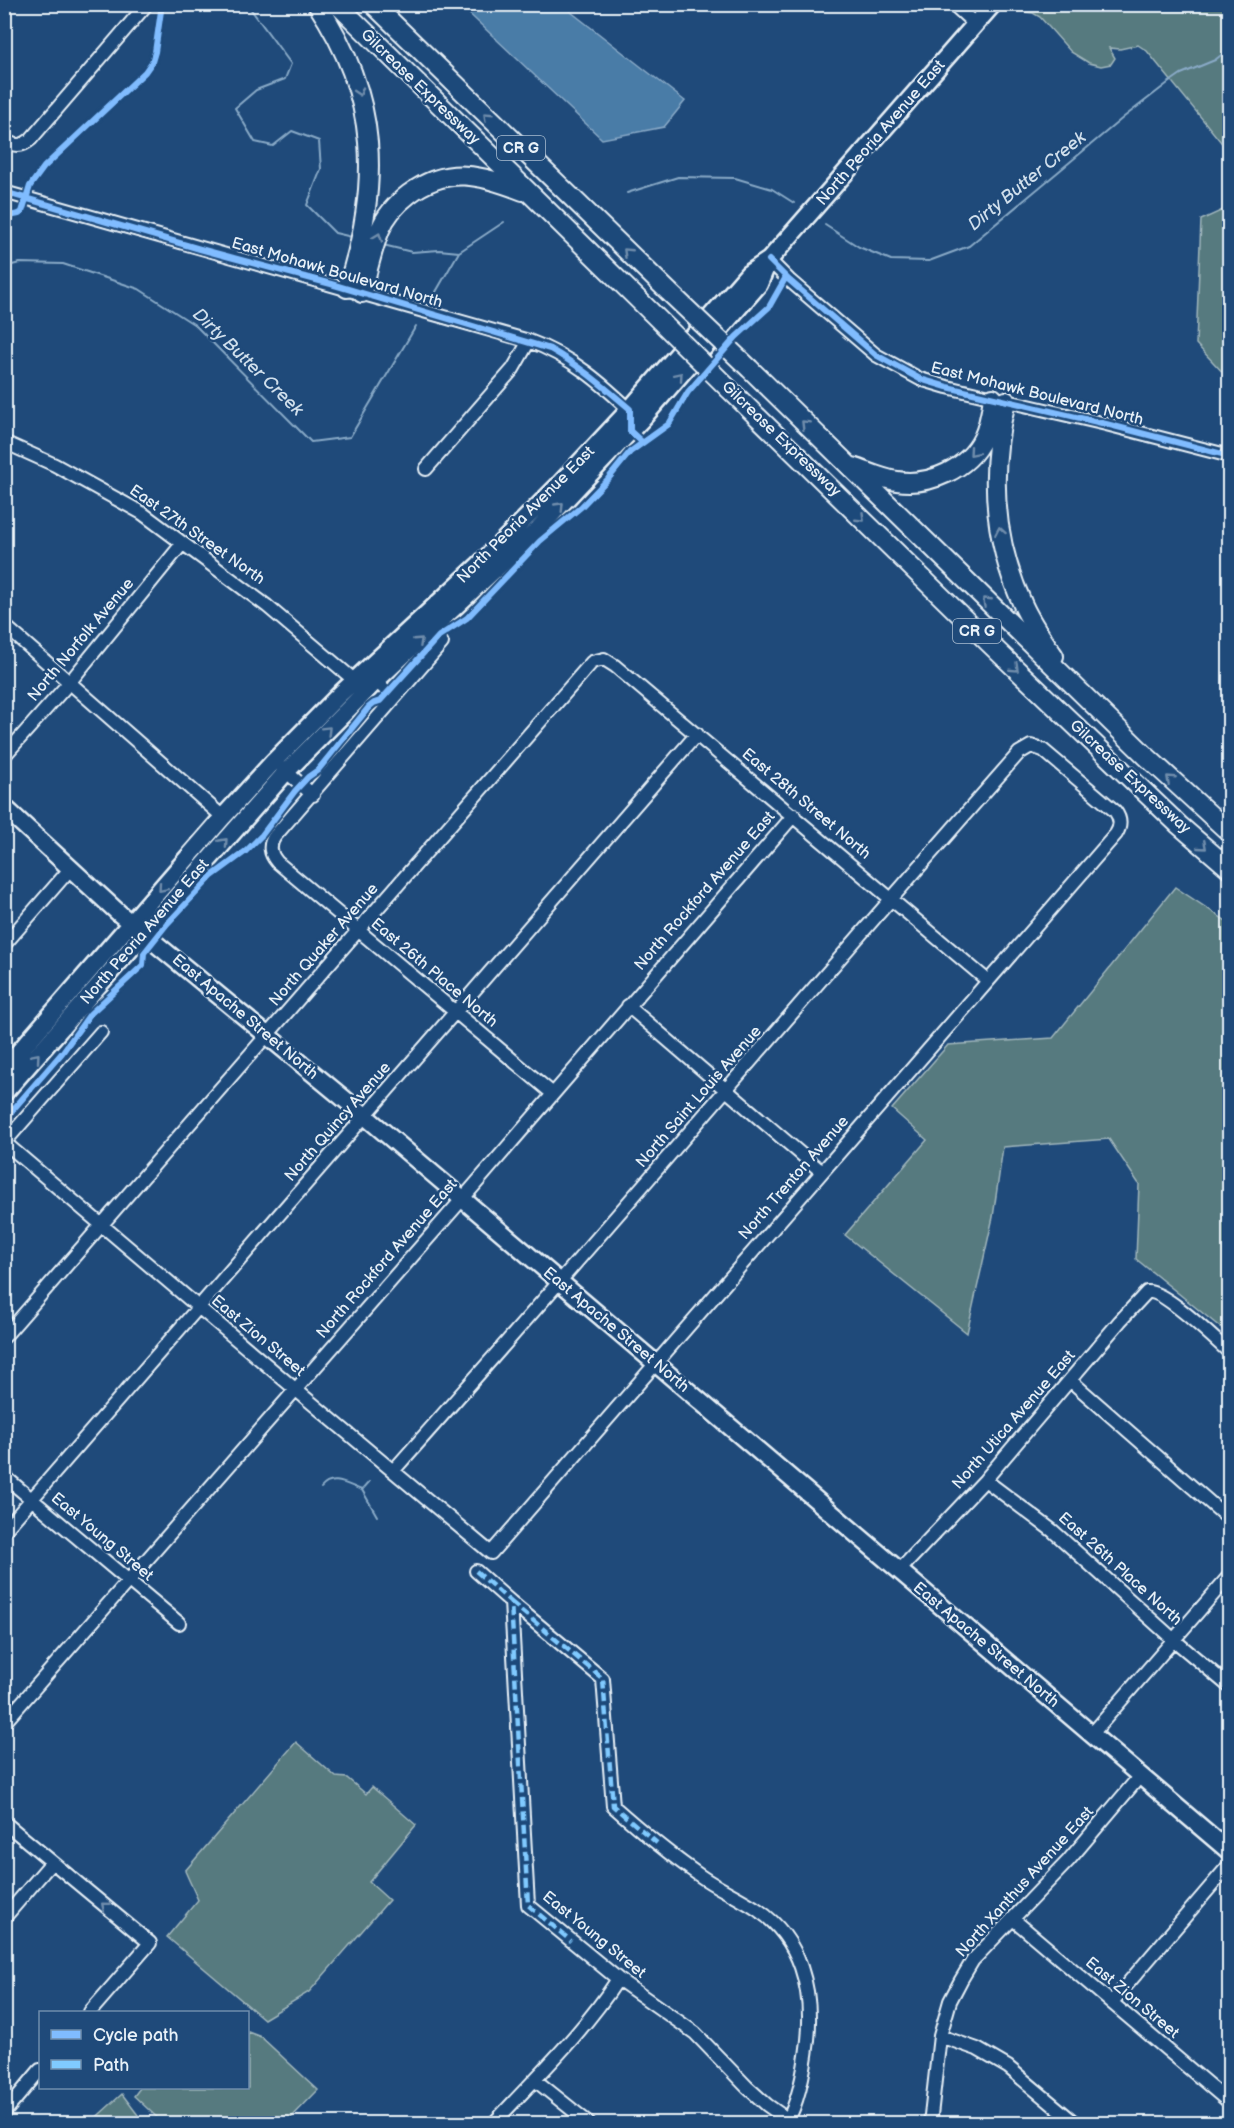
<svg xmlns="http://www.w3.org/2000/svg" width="1234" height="2128" viewBox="0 0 1234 2128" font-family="'Balsamiq Sans',sans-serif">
<rect width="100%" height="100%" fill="#1f4a7a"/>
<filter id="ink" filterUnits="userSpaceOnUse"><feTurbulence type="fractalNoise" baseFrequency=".0167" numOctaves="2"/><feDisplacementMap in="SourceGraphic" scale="12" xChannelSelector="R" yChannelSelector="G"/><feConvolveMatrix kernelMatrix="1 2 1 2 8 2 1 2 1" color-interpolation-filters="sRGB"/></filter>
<g filter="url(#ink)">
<path fill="#577a7f" stroke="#a0b6bc" stroke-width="1.5" d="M 1018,5 L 1229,5 L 1229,152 L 1147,51 L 1138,45 L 1120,49 L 1109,48 L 1115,58 L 1111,64 L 1101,66 L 1089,63 L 1071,52 L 1040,17 L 1033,13 L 1025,12 Z
M 1229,196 L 1230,379 L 1229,379 L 1196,344 L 1201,220 L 1223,210 Z
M 1175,887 L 1229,923 L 1229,1328 L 1226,1332 L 1136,1259 L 1139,1184 L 1109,1139 L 1003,1147 L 993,1217 L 967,1333 L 845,1235 L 927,1140 L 892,1109 L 948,1045 L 1053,1038 Z
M 296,1742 L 336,1777 L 347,1778 L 366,1794 L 372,1787 L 416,1825 L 369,1882 L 389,1900 L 309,1992 L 264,2019 L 167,1937 L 198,1900 L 185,1871 Z
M 248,2032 L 261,2037 L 318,2090 L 286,2123 L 163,2123 L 134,2096 L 140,2088 L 248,2088 Z
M 122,2094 L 144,2123 L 90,2123 Z"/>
<path fill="#4a7ba7" stroke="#89aac7" stroke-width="1.5" d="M 460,5 L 562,5 L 685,101 L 664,127 L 602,139 Z"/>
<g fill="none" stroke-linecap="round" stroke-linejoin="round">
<path stroke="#89aac7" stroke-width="2" d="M 247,4 L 291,64 L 285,79 L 256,90 L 235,108 L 255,142 L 273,146 L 292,131 L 319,141 L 321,169 L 307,205 L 335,233 L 352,237
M 627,193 L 678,177 L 735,178 L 772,189 L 794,203
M 825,225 L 859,247 L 891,260 L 929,261 L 969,246 L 1124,117 L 1168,83 L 1181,74 L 1215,60 L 1230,48
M 383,245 L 412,252 L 439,250 L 459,252
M 4,267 L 20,263 L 63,264 L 139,289 L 195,325 L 311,442 L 350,437 L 416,326
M 433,297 L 459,252 L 504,222
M 321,1488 C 332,1474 348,1485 362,1490 L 369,1482
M 362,1490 L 377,1516"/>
<g stroke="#e8f1f8" stroke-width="16">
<path id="minor" d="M 953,4 L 976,25
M 4,139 C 14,147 22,147 31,139 L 147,4
M 4,192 L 529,341 C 571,356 603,384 635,415
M 769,260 L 789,280 L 876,355 L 920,379 L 947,387 L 1106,424 L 1230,456
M 4,442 L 55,465 L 142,513 L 267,606 L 354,680
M 426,469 L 513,369 L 529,341
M 4,625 L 223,817
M 442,643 L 275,836 C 268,845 270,854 277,862 L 553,1094
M 376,681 L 394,698
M 4,756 L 69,683 L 182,544
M 282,768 L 313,795
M 4,945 L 71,868
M 628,1006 L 822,1172
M 4,1142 L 295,1389 L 491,1553 L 1116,834 C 1121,826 1121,819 1115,811 L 1043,750 L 1031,746 L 1019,753 C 809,991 604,1234 393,1471
M 4,1143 L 101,1032
M 4,1337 L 592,662 L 604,659 L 615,666 L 988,981
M 1071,1381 L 1230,1520
M 4,1476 L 179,1623
M 985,1480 L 1053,1531 L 1174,1640 L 1230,1687
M 4,1531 L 697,734
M 476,1571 L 511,1602 L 528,1905 L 618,1979 L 695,2033 L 747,2087 L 767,2105 L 794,2124
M 899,1571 L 985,1480 L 1120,1321 L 1147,1292 C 1164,1289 1215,1340 1230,1353
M 511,1602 L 603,1679 L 613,1806 C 640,1830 669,1854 699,1875 C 717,1888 739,1897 758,1910 C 801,1939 813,1990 808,2040 C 805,2067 800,2099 786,2124
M 4,1723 L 472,1188 L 794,815
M 1091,1735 L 1230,1575
M 4,1822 L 150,1943 L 90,2012
M 4,1918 L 52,1862
M 1013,1919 L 1230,2103
M 1112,2002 L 1230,1864
M 940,2036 L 977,2049 L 1008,2067 L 1076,2124
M 535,2080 L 590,2124
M 4,2113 L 40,2070
M 493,2124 C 537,2076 583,2033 618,1979
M 930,2124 L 940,2036 L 950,2001 L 961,1980 L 973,1960 L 1068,1861 L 1140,1776"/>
</g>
<g stroke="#e8f1f8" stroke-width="21">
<path id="major" d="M 4,807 L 121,915 L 365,1116 L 1230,1852
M 4,1069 L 223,817 L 274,761 L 340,694 L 479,565 L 557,487 L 630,409 L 748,274 L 769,260 L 993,4
M 4,1093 L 286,772 L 376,681 L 538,529 L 641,420 L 759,284 L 769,260"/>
</g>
<g stroke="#e8f1f8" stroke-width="22">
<path id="highway" d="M 317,4 C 379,97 381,185 347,288
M 337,4 L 650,311
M 373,4 L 669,292
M 362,293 C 367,272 372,250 380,230 C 386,215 396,204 409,194 C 448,165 481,175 523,191
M 750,369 L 1146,756 L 1230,833
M 729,389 L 988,642 L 1179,825 L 1230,869
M 1006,401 C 989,470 993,540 1023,605 C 1031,623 1043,640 1054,656
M 853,467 C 868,472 882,479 897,481 C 930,486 968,469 983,438 C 989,426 991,411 993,398"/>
</g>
<use href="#minor" stroke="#1f4a7a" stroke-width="12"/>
<use href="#major" stroke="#1f4a7a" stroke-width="16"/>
<use href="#highway" stroke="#1f4a7a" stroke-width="18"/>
<g stroke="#e8f1f8" stroke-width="22" stroke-linecap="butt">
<path id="highway-bridge" d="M 669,292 L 750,369
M 650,311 L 729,389"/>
</g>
<use href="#highway-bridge" stroke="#1f4a7a" stroke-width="18"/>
<path stroke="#80caff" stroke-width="4.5" stroke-dasharray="9 4.5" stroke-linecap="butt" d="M 476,1571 L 511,1602 L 528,1905 L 571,1941
M 511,1602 L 603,1679 L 613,1806 L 657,1843"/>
<g stroke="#1f4a7a" stroke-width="10">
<path id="cycleway" d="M 4,192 L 200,249 L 331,284 L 550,349 C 580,366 604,387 630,409 L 630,431 L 642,442
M 4,217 L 19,214 L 22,212 L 30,186 L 44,167 L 145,72 L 152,62 L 155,52 L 162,4
M 769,260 L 789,280 L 876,355 L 920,379 L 947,387 L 1106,424 L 1230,456
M 4,1120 L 62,1053 L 90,1014 L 143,965 L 144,953 L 167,924 L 212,876 L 246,851 L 262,835 L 295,791 L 308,777 L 318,770 L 369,707 L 374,703 L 380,701 L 439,636 L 467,618 L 540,541 L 581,507 L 608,479 L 630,452 L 669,424 L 688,392 L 736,337 L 769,307 L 786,277"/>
</g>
<use href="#cycleway" stroke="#80bcff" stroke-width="6"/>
</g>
<defs><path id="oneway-chevron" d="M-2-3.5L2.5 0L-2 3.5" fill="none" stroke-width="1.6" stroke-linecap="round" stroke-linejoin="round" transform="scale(1.5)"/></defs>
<g stroke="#6f8dac">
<use href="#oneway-chevron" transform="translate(359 92) rotate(72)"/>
<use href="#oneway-chevron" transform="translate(487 116) rotate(-136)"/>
<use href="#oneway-chevron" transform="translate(378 237) rotate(-70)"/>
<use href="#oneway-chevron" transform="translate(627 252) rotate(-136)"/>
<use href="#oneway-chevron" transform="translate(679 376) rotate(-49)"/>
<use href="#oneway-chevron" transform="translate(805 424) rotate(-135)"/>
<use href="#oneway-chevron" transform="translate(973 452) rotate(131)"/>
<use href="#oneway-chevron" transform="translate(560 506) rotate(-46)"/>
<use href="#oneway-chevron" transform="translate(861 518) rotate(44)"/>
<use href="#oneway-chevron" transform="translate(1000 531) rotate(-100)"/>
<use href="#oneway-chevron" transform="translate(986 601) rotate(-136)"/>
<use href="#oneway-chevron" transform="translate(419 641) rotate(-43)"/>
<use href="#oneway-chevron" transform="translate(1015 668) rotate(44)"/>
<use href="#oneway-chevron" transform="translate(327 730) rotate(-45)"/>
<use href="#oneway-chevron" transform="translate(1170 779) rotate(-137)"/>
<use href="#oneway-chevron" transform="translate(224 842) rotate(-48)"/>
<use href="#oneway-chevron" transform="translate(1203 846) rotate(41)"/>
<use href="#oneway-chevron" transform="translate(162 888) rotate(131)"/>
<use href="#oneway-chevron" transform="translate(36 1057) rotate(-49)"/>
<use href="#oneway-chevron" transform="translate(105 1906) rotate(-140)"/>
</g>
</g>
<g text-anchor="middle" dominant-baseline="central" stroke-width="5" stroke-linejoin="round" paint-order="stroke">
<g fill="#1f4a7a" stroke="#acbfd2" stroke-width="1.5">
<rect x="497" y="136" width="48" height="24" rx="4.5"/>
<rect x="953" y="619" width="48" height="24" rx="4.5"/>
</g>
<g font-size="15" font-weight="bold" fill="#e8f1f8">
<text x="521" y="148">CR G</text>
<text x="977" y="631">CR G</text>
</g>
<g font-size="16" fill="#e8f1f8" stroke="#1f4a7a">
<text transform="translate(420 87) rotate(44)">Gilcrease Expressway</text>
<text transform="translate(881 133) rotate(-49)">North Peoria Avenue East</text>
<text transform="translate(337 273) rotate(16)">East Mohawk Boulevard North</text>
<text transform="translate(1037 394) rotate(14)">East Mohawk Boulevard North</text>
<text transform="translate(781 439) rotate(44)">Gilcrease Expressway</text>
<text transform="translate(526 515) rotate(-45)">North Peoria Avenue East</text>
<text transform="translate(197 535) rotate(35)">East 27th Street North</text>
<text transform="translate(81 640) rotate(-50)">North Norfolk Avenue</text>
<text transform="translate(1130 777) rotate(43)">Gilcrease Expressway</text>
<text transform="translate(806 804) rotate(40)">East 28th Street North</text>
<text transform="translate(705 891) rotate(-49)">North Rockford Avenue East</text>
<text transform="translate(145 932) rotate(-49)">North Peoria Avenue East</text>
<text transform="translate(324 945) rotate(-49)">North Quaker Avenue</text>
<text transform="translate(434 973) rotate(40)">East 26th Place North</text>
<text transform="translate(245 1017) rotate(40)">East Apache Street North</text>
<text transform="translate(699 1097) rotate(-49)">North Saint Louis Avenue</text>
<text transform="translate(338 1122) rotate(-49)">North Quincy Avenue</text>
<text transform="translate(794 1178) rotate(-49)">North Trenton Avenue</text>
<text transform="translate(387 1259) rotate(-49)">North Rockford Avenue East</text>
<text transform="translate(616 1330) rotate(40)">East Apache Street North</text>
<text transform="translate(258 1336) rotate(40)">East Zion Street</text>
<text transform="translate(1014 1420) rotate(-49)">North Utica Avenue East</text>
<text transform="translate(102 1537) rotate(40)">East Young Street</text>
<text transform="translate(1120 1569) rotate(42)">East 26th Place North</text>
<text transform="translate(986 1645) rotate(40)">East Apache Street North</text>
<text transform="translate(1025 1882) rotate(-48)">North Xanthus Avenue East</text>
<text transform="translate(594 1935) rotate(39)">East Young Street</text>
<text transform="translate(1132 1998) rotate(40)">East Zion Street</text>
</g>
<g font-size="18" font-style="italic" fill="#d0dfec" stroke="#1f4a7a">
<text transform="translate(1027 181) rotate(-39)">Dirty Butter Creek</text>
<text transform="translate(248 362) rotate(44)">Dirty Butter Creek</text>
</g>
</g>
<rect width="1234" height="2128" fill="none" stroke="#1f4a7a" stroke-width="24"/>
<rect x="12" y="12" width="1210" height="2104" fill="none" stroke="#e8f1f8" stroke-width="2" filter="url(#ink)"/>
<rect x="39" y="2011" width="210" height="78" fill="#1f4a7a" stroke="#6f8dac" stroke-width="1.5"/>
<rect x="51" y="2030" width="30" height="9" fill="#80bcff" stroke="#6f8dac" stroke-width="1.5"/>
<text x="93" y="2041" font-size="18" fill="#e8f1f8">Cycle path</text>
<rect x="51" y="2060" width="30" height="9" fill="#80caff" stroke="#6f8dac" stroke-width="1.5"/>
<text x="93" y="2071" font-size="18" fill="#e8f1f8">Path</text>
</svg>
